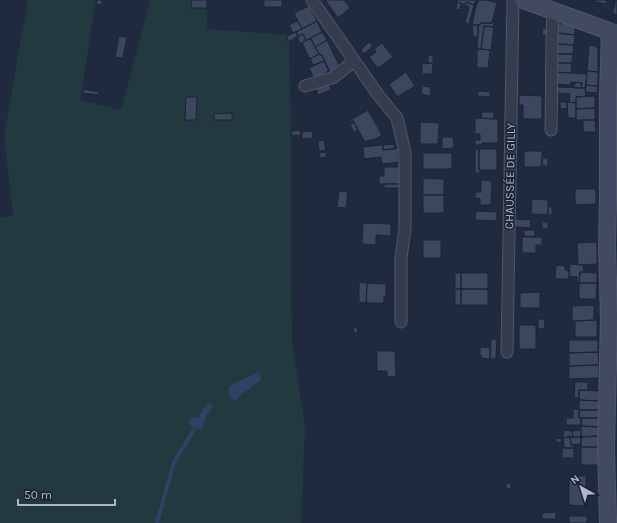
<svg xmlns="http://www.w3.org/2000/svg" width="617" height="523" viewBox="0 0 617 523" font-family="Karla,sans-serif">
<rect width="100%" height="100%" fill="#202a3f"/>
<path fill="#22393f" d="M 28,0 L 96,0 L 80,100 L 121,110 L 150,0 L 206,0 L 207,29 L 289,35 L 291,141 L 291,267 L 292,341 L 305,427 L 301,523 L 0,523 L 0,218 L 13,215 L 4,136 Z"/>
<path fill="#314065" d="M 258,372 L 262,378 L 260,381 L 242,394 L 235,401 C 229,397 227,392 229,386 Z
M 211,403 L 212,406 L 211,410 L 206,415 L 202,429 L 191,427 L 189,422 L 190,419 L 194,417 L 197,418 C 203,412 203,405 211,403 Z"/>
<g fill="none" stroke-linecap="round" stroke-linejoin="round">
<path stroke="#314065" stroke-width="4" d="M 157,523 L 174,462 L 194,430"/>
</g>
<path fill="#3c465f" stroke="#1c2335" d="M 97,0 L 102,0 L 102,5 L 96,4 Z
M 192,0 L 207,0 L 207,8 L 191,8 Z
M 264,0 L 282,0 L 282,7 L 264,7 Z
M 325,0 L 344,0 L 350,8 L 338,18 Z
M 457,0 L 476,0 L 474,5 L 466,2 L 465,5 L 457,2 Z
M 479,0 L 486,0 L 497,3 L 492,23 L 481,23 L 480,25 L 472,25 L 476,6 Z
M 596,0 L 607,0 L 606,4 L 595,2 Z
M 615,0 L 617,0 L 617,15 L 612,13 L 615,5 Z
M 457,2 L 461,3 L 460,10 L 456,9 Z
M 466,2 L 474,5 L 469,24 L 465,23 L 469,7 L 465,5 Z
M 309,6 L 317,21 L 302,29 L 294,13 Z
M 298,21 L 302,29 L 293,33 L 289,25 Z
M 317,21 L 322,32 L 306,41 L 303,34 L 298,36 L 296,32 Z
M 492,22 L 494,22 L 494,27 L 484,26 L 481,49 L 477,49 L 478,25 L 480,25 L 481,23 L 492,23 Z
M 557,23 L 573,25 L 575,27 L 575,35 L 557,33 Z
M 472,25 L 478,25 L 478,37 L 473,37 Z
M 484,26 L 494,27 L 491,50 L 481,49 Z
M 543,28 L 551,29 L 551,37 L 542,35 Z
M 296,32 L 298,36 L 288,42 L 287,36 Z
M 322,32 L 327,40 L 315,47 L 311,38 Z
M 557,33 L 575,35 L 574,45 L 557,44 Z
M 303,34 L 306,41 L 300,44 L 297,37 Z
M 119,36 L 127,37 L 123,58 L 115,57 Z
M 310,38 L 319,54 L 310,59 L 302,43 Z
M 327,40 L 340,67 L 330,72 L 322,55 L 320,55 L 315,47 Z
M 369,42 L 373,46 L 364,54 L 361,50 Z
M 382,43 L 393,57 L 378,68 L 369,57 L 376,52 L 374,49 Z
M 557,44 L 574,45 L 573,54 L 556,54 Z
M 589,45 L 595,46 L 598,49 L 598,72 L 587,71 Z
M 477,49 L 490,50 L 488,68 L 477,68 Z
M 319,54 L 320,55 L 322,55 L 324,61 L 313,65 L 310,59 Z
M 556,54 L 573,54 L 572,63 L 556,63 Z
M 428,55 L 433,55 L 433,63 L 428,63 Z
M 324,61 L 329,71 L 314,78 L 309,68 Z
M 433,63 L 432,74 L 422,74 L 422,64 Z
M 556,63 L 572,63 L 571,73 L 556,72 Z
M 587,71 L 598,72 L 598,86 L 586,85 Z
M 406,72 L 415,86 L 397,97 L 389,84 Z
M 556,72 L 587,74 L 585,88 L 581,88 L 582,83 L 571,82 L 570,85 L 556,84 Z
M 329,82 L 331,90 L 318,95 L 316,87 Z
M 575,82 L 582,83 L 581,88 L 574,88 Z
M 586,85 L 598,86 L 597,93 L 585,92 Z
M 422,86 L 431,87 L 430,96 L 421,94 Z
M 557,87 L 585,88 L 586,96 L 576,97 L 576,103 L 569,102 L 570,94 L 557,93 Z
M 83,89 L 99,92 L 98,95 L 83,93 Z
M 478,91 L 490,92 L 490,97 L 477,96 Z
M 519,95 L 542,96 L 542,119 L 523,119 L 523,105 L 519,105 Z
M 595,96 L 595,108 L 576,109 L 576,97 Z
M 186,97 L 197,97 L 196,120 L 185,120 Z
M 560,102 L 567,102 L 567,109 L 560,108 Z
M 567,102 L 576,103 L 576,118 L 568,118 Z
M 595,108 L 595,120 L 576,120 L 576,109 Z
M 368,110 L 382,135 L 373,140 L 372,139 L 365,142 L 352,119 Z
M 482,112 L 494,112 L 494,119 L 481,118 Z
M 232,113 L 232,120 L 214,120 L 214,114 Z
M 475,118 L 498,119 L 498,143 L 482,143 L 482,145 L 475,145 L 475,140 L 480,140 L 480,134 L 475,134 Z
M 583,120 L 595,120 L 596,132 L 583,132 Z
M 354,122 L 358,130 L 354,132 L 350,125 Z
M 420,122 L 439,123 L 438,144 L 420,144 Z
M 300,130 L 301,135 L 292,136 L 291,131 Z
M 312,131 L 313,138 L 302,139 L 302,132 Z
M 442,137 L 453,137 L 454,148 L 442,149 Z
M 324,140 L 326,150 L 319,151 L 318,141 Z
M 394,144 L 395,149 L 383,150 L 383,145 Z
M 383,145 L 383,150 L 398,148 L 399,162 L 382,164 L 381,157 L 364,159 L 363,147 Z
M 475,149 L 479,149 L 479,170 L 480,170 L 480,173 L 475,173 Z
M 479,149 L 497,149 L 497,170 L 479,170 Z
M 524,151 L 542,151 L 542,167 L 524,167 Z
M 326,152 L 326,157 L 320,158 L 319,153 Z
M 423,153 L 452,153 L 452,169 L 423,169 Z
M 542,158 L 548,158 L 548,166 L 542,166 Z
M 384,167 L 401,167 L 401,184 L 379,184 L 379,176 L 384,176 Z
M 423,178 L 444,179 L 444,195 L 423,195 Z
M 481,180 L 492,181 L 491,205 L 480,205 L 480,199 L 475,198 L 475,192 L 481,192 Z
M 384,184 L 400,184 L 400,188 L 384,188 Z
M 575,189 L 596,189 L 596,204 L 575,205 Z
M 339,191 L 348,192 L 346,208 L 337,207 Z
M 423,195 L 444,195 L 444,213 L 423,213 Z
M 532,199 L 548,200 L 548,215 L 531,214 Z
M 548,207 L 552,207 L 552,215 L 548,215 Z
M 476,211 L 497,212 L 497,221 L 475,220 Z
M 515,219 L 531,220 L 530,228 L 515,227 Z
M 542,222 L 548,222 L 548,229 L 542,229 Z
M 363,223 L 391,224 L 391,236 L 376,235 L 376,245 L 362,244 Z
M 524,230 L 535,230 L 535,237 L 524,236 Z
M 522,237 L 542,237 L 542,245 L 536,245 L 536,253 L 522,253 Z
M 423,240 L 441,240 L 441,258 L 423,258 Z
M 597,242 L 597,264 L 578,265 L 577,243 Z
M 570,264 L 583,265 L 584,272 L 580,272 L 579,283 L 577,283 L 577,277 L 569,276 Z
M 556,265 L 565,266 L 565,270 L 569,271 L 569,279 L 555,279 Z
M 580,272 L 597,273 L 597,283 L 579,283 Z
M 455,273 L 461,273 L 461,289 L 455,289 Z
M 461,273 L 488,273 L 488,289 L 461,289 Z
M 359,282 L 367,283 L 366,303 L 359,302 Z
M 367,283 L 386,284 L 386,296 L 384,296 L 384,303 L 366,303 Z
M 579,283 L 597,283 L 596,299 L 579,299 Z
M 455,289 L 461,289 L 461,305 L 455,305 Z
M 461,289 L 488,289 L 488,305 L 461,305 Z
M 540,292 L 540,308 L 520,308 L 520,293 Z
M 594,305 L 594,320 L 572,321 L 572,306 Z
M 538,319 L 545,319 L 544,329 L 538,329 Z
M 597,320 L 597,337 L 575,337 L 575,321 Z
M 519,325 L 536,325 L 536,349 L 519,349 Z
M 353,327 L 357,327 L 358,333 L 354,333 Z
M 491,339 L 497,339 L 496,359 L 490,359 Z
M 569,340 L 598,340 L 598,352 L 569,353 Z
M 480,347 L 490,348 L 490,359 L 481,358 L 481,355 L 480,355 Z
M 377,351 L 395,351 L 396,377 L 387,377 L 387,371 L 377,371 Z
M 598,352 L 599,365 L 569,366 L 569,353 Z
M 599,365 L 599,378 L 569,379 L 569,366 Z
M 575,382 L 588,382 L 588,390 L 579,390 L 579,398 L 574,398 Z
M 579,390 L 599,391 L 599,401 L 579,400 Z
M 579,400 L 599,401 L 599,410 L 579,410 Z
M 573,409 L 579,409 L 579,418 L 581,418 L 581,425 L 566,425 L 566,418 L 573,418 Z
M 579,410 L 599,410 L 599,418 L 579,418 Z
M 581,418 L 599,418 L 599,427 L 581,426 Z
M 581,426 L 599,427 L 599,436 L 581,437 Z
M 564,430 L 572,431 L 573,437 L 569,436 L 563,438 Z
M 581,430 L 581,437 L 573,437 L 572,431 Z
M 599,436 L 599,447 L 581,447 L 581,437 Z
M 570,437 L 571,445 L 574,445 L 574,448 L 564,448 L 563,438 Z
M 570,437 L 581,437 L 581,444 L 571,445 Z
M 561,438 L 562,442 L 556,443 L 556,439 Z
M 581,447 L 599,447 L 598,465 L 581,465 Z
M 562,448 L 574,448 L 574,458 L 562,458 Z
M 569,476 L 586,476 L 586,506 L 569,505 Z
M 506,483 L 511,483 L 511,489 L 506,489 Z
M 556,512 L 556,519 L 542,519 L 542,513 Z
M 569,516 L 587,516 L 587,523 L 569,523 Z"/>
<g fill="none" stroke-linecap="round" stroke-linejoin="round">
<g stroke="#505769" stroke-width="13">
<path id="street" d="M 312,0 L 379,96 L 397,118 L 405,152 L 405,228 L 401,259 L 401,322
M 305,86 L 334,77 L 354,61
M 551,130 C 552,90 551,50 553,11
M 507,352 L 513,0"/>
</g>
<g stroke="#505769" stroke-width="18">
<path id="secondary" d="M 523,0 L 587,23 L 617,34
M 608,523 L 606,448 L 609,319 L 607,245 L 608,201 L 608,95 L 610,32"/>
</g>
<use href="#street" stroke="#353c4e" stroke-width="11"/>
<use href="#secondary" stroke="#424a62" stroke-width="16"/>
</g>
<g text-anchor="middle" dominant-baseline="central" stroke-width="3" stroke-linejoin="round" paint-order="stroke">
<g font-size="12" fill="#b0b7ca" stroke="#1a2133">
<text transform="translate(510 176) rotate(-89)">CHAUSSÉE DE GILLY</text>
</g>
</g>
<g transform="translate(581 487) rotate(321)" stroke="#1a2133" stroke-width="3" paint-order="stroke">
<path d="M0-3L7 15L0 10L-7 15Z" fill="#b0b7ca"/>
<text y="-6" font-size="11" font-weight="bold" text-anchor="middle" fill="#b0b7ca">N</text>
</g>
<path d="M18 499v6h97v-6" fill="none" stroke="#b0b7ca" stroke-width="2"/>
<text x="24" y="499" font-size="12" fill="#b0b7ca" stroke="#1a2133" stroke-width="3" paint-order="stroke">50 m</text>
</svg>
